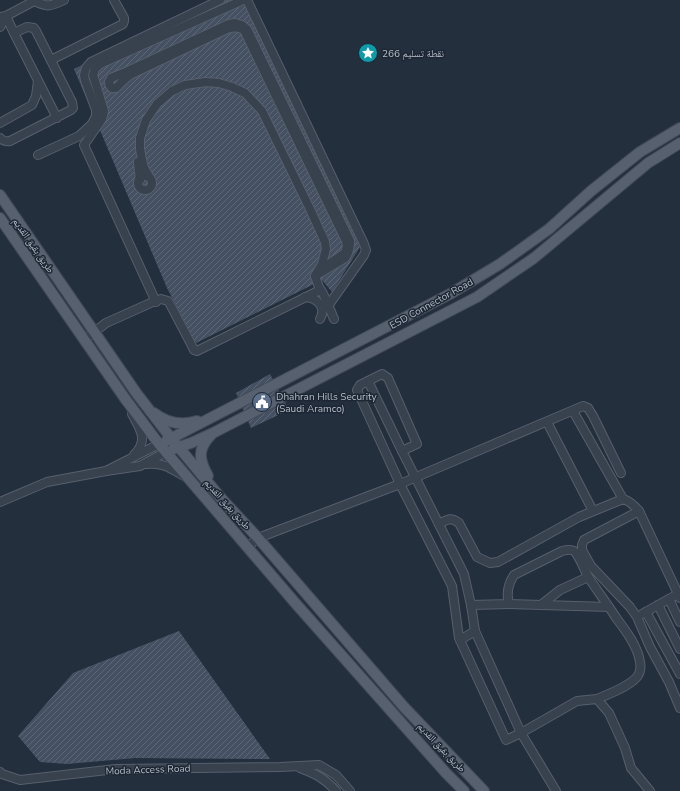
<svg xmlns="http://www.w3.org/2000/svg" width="680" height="791" font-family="'Nunito Sans','Noto Naskh Arabic',sans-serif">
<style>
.building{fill:url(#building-hatch)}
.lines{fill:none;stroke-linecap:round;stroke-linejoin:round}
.minor-casing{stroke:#565f6c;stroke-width:10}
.major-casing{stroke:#414a57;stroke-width:12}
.minor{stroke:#38414e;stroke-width:8}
.major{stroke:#56606e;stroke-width:10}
.labels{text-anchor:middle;stroke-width:3;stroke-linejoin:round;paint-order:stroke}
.poi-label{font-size:10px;fill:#b4bcc9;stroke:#1d2633;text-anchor:start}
.street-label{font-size:10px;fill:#b4bcc9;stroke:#1d2633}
</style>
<defs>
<pattern id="building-hatch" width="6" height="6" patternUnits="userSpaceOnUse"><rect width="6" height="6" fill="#455162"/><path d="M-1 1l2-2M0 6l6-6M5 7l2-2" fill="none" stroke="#5d6877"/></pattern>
</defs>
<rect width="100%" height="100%" fill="#242f3e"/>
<g class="building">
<path d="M215 0H245L360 247 332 292 322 280 196 343 167 288 74 69Z"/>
<path d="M270 374 289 410 251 428 236 393Z"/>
<path d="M179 631 270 759 135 758 67 764 40 762 18 736 73 673Z"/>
</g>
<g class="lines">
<defs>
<g id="minor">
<path d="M247 0 364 244 366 250 364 255 328 306"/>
<path d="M34 1C49 8 50 6 64 0"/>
<path d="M6 16 14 33"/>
<path d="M0 17 6 16 36 0"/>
<path d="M235 23 242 25 247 29 350 241C350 248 349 253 345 258L315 276 324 267 345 253 347 246 346 241 244 30C238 27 234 27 227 29L130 75 124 80 116 88H112L110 86 109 82 111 78 126 72 229 24Z"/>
<path d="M0 27 6 16"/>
<path d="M51 60 123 24 124 21V18L114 0"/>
<path d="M0 123 32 105 36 96 38 81"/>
<path d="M0 138C3 141 5 142 10 141L71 110 73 108 72 102 36 31 34 28 27 27 14 33 57 118"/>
<path d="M38 155 79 136 92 124 96 116V110L85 80 84 75 86 68 91 62 220 0"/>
<path d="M138 162 140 180"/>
<circle cx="145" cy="183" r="7"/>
<path d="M150 178 144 168 142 160 140 149V138L146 120 157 104 172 91 185 85 206 82 219 83 232 87 245 93 262 111 310 209 325 242 326 249 322 264 315 276 320 290"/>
<path d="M305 297C317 298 327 307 320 319"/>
<path d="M156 302 84 145 102 119 104 111 93 75 95 69 100 64 243 0"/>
<path d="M84 340 106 323 155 301 161 299 168 301 170 304 191 344 194 350 197 351 320 290H321C327 300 330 310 334 319"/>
<path d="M382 374 388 378 417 444 402 451 464 574 471 605 475 631 521 733 506 740 459 638 452 586 400 484 357 390 360 385Z"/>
<path d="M368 381 402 451"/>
<path d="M573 411 623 499"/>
<path d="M132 414C140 429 149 440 134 455"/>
<path d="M547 422 593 511"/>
<path d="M159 444 106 471 140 466 166 452"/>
<path d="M146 464C162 462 170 468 184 476"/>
<path d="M0 502 47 482 106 471"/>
<path d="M639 511 584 540 582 545V550L591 566 630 607 637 617 650 647 669 682 680 708"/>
<path d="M439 524C447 520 450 516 459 523L477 557 490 563 498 562 579 517 623 499C630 501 634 505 639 511L680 598"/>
<path d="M247 547 258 538 400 484 583 406 588 408 593 416 621 473"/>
<path d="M669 599 680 622"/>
<path d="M509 604 609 607"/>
<path d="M471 605 509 604C506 593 508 584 514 575L562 551C566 550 571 549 574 551 579 555 585 572 589 578 598 592 608 605 617 619 626 631 638 647 640 662 641 667 640 673 637 677 628 687 609 694 597 699"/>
<path d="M541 605 560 590 588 577"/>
<path d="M658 605 680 649"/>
<path d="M646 612 680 674"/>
<path d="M642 614 678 594"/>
<path d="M460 640 475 631"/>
<path d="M300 768C316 774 324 778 336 791"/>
<path d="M0 772 2 774 20 780 116 769 280 767 319 765 336 775 350 791"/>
<path d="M556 791 521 733 577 701 597 699 609 713 625 748 631 768 650 791"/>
</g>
<g id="major">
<path d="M0 195 137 394 171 438 221 498 258 538 404 707 484 791"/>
<path d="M0 218 126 400 159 444 297 605 446 773 464 791"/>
<path d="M154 413C167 423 181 426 197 421"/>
<path d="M166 441 450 294 500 264 549 229 591 191 640 152 680 128"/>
<path d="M173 449 191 443 213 433 477 297 534 258 648 163 680 143"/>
<path d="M208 476C199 460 197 449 211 435"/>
</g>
</defs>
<use href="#minor" class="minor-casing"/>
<use href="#major" class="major-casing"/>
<use href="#minor" class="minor"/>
<use href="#major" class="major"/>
</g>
<defs>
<symbol id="sight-disc" viewBox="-11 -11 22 22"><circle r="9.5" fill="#0f9aa8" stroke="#1d2633"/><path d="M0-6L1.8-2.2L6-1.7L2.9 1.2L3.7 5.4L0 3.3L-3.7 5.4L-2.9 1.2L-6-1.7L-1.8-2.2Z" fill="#fff"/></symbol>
<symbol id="civic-disc" viewBox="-11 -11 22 22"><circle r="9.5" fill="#5c6f8a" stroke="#1d2633"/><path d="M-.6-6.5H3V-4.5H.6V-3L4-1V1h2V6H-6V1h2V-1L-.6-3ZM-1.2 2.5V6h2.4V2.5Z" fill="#fff"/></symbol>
</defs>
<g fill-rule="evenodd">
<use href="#sight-disc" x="357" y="42" width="22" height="22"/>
<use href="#civic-disc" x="251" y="391" width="22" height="22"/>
</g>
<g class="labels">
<g class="poi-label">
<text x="382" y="57">نقطة تسليم 266</text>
<text x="276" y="400">Dhahran Hills Security<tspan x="276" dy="12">(Saudi Aramco)</tspan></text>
</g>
<g class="street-label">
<text transform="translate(34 245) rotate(55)" y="4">طريق بقيق القديم</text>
<text transform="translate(431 303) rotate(-29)" y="4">ESD Connector Road</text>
<text transform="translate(228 504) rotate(48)" y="4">طريق بقيق القديم</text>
<text transform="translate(442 747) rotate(46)" y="4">طريق بقيق القديم</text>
<text transform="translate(148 769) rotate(-2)" y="4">Moda Access Road</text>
</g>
</g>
</svg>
